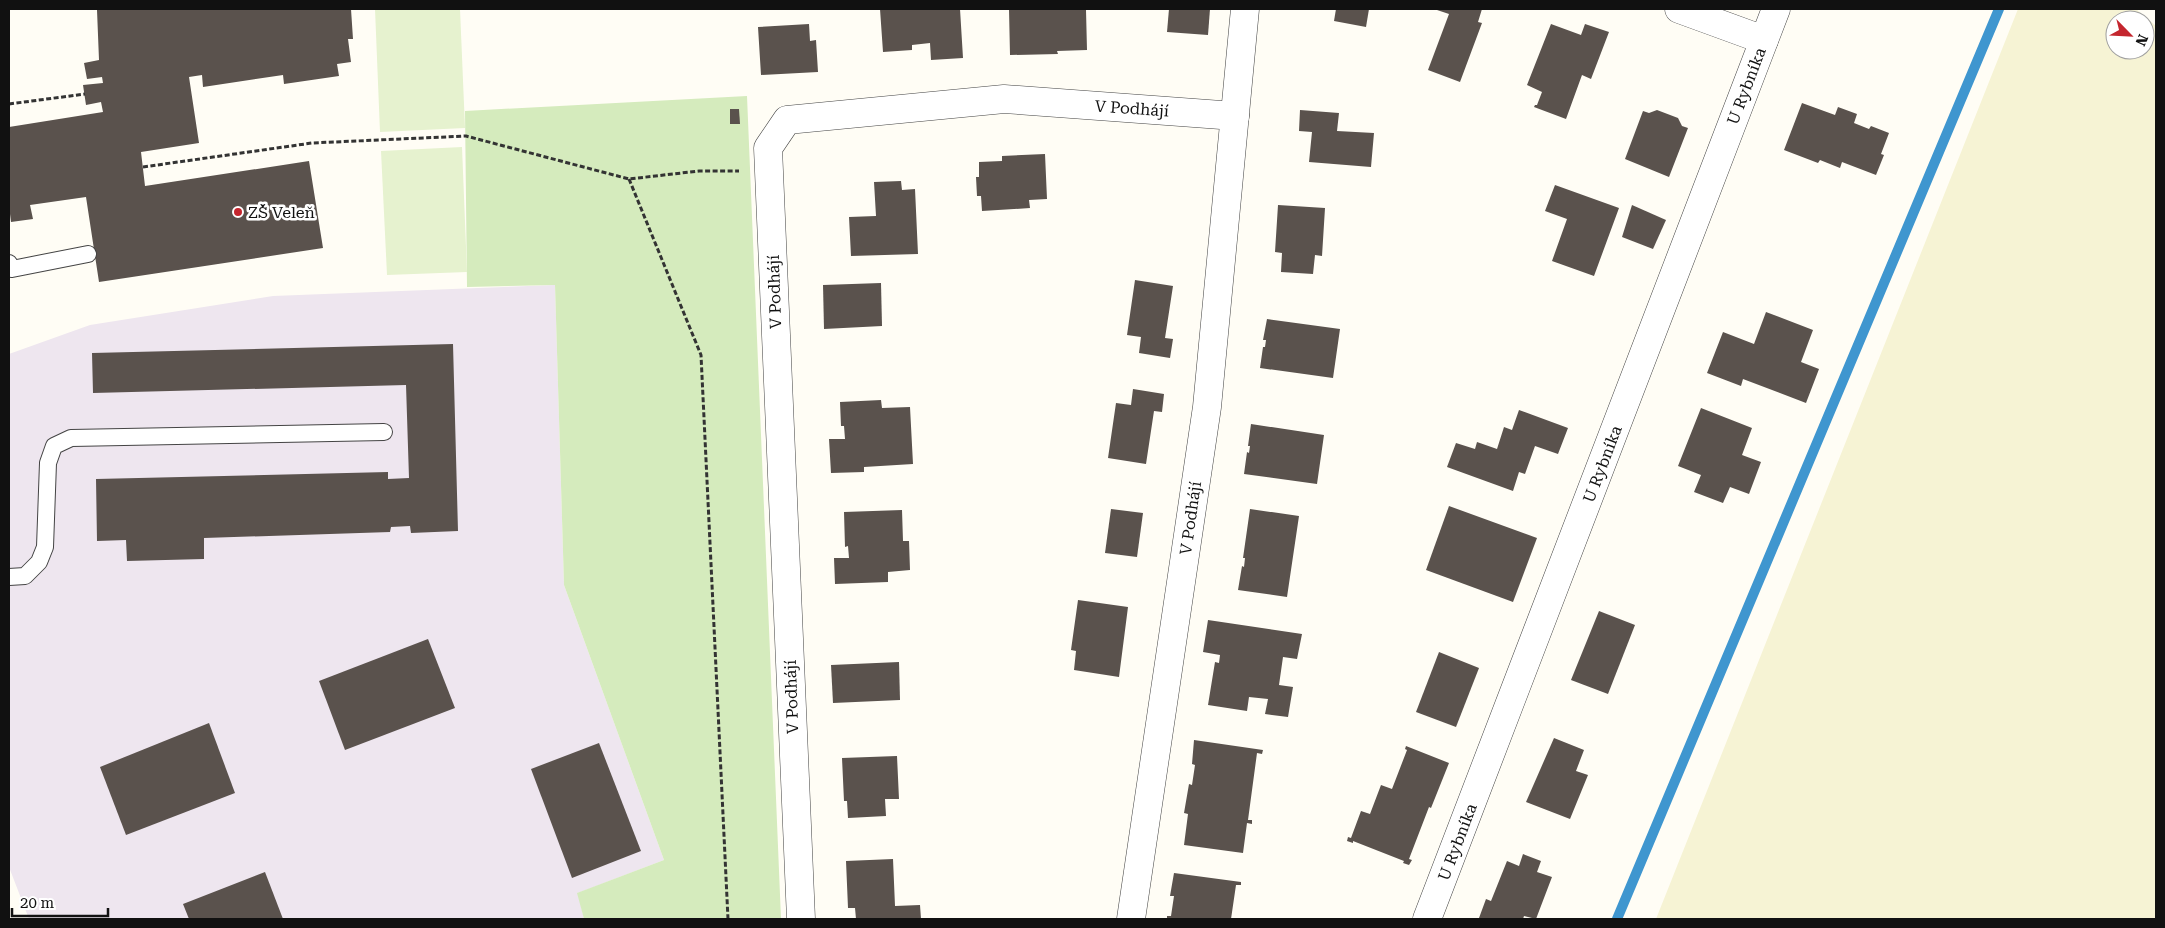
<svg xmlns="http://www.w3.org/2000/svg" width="2165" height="928" font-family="'Roboto Serif',serif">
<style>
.industrial{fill:#eee6ef}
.farmland{fill:#f6f3d4;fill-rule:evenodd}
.green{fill:#d5ebbd}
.pitch{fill:#e6f2cf}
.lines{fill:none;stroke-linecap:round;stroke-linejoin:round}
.stream{stroke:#3f96cf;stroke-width:10}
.building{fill:#5a524d}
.service-casing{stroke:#444;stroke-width:18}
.minor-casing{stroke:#444;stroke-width:29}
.path{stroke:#333;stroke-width:3;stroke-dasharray:5 2.5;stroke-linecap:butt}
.service{stroke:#fff;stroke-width:16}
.minor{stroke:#fff;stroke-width:28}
.poi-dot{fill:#c4262e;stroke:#fff;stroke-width:2}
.labels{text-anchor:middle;stroke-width:5;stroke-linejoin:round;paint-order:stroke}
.street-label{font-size:16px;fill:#111;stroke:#fff}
.poi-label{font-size:16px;fill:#111;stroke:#fff;text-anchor:start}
</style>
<rect width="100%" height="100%" fill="#fffdf5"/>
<path class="industrial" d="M555 285 564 585 664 860 578 893 584 919H29L9 867V354L90 325 273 296Z"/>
<path class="farmland" d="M2018 9H2136L2156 26V919H1656ZM2115 20H2145V50H2115Z"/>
<path class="green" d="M747 96 781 919H584L577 893 664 860 564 585 555 285 467 287 465 111Z"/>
<g class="pitch">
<path d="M375 9H460L465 128 380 132Z"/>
<path d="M462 147 467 272 387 275 381 151Z"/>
</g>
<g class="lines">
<path class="stream" d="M1617 919 1999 9"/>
</g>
<g class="building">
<path d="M121 9H351L353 39H348L351 62 337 64 339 76 284 84 283 75 203 87 202 75 189 77 199 143 141 152 145 186 309 161 323 248 99 282 86 197 30 205 33 219 11 222 9 206V127L103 112 101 102 86 105 83 85 103 83 102 77 87 79 84 63 99 60 97 10Z"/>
<path d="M880 9H960L963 58 931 60 930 43 912 45V50L883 52Z"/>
<path d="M1009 9 1086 10 1087 50 1057 51 1058 54 1010 55Z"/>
<path d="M1169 9H1210L1208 35 1167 32Z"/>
<path d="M1336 9H1369L1366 27 1334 21Z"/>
<path d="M1434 9H1482L1478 22 1482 23 1460 82 1428 70 1449 14Z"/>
<path d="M809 24 810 41 816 40 818 72 761 75 758 27Z"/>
<path d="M1551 24 1581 35 1585 24 1609 32 1591 79 1582 75 1566 119 1534 107 1535 105H1537L1542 92 1527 85Z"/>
<path d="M1802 103 1835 115 1838 107 1857 114 1854 123 1869 129 1871 126 1889 133 1881 154 1884 155 1876 175 1842 162 1840 168 1820 160 1818 163 1784 150Z"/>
<path d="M730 109H739L740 124H730Z"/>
<path d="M1300 110 1339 113 1337 131 1374 133 1371 167 1309 162 1312 132 1299 131Z"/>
<path d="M1657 110 1678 118 1682 126 1688 128 1669 177 1625 159 1643 111 1649 113Z"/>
<path d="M1045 154 1047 199 1029 200 1030 208 982 211 981 196H977L976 177H979V162L1002 161V156Z"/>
<path d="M901 181 902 190 915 189 918 254 851 256 849 217 876 216 874 182Z"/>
<path d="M1555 185 1619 208 1594 276 1552 261 1567 219 1545 211Z"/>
<path d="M1278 205 1325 208 1322 256 1315 255 1313 274 1281 272 1282 253 1275 252Z"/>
<path d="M1632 205 1666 220 1653 249 1622 237Z"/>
<path d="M1135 280 1173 286 1165 338 1173 339 1170 358 1139 353 1141 337 1127 335Z"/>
<path d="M881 283 882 326 824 329 823 285Z"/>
<path d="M1766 312 1813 330 1801 362 1819 369 1806 403 1743 379 1741 386 1707 373 1723 332 1754 344Z"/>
<path d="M1267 319 1340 329 1333 378 1260 368 1263 347H1265L1266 340H1263Z"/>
<path d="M453 344 458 531 411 533 410 526 391 527 390 532 204 538V559L127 561 126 540 97 541 96 479 388 472V479L409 478 406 385 93 393 92 353Z"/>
<path d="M1133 389 1164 394 1162 412 1154 411 1146 464 1108 458 1116 403 1131 405Z"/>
<path d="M881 400 882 408 910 407 913 464 864 467V472L831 473 829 439H845L844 426H841L840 402Z"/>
<path d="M1701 408 1752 428 1742 455 1761 462 1749 494 1730 487 1723 503 1694 492 1701 475 1678 466Z"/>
<path d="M1519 410 1568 428 1558 454 1535 446 1525 474 1519 472 1513 491 1447 467 1456 443 1475 449 1477 442 1497 449 1504 427 1512 430Z"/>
<path d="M1251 424 1324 435 1317 484 1244 474 1247 452 1249 453 1250 446H1248Z"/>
<path d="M1449 506 1537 538 1513 602 1426 570Z"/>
<path d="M1111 509 1143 513 1137 557 1105 553Z"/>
<path d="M1250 509 1299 516 1287 597 1238 590 1242 566 1244 567 1245 558H1243Z"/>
<path d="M902 510 903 541H909L910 570 888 572V582L835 584 834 558H849L848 546 845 547 844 512Z"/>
<path d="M1078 600 1128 607 1119 677 1074 670 1076 651 1071 650Z"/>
<path d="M1599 611 1635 625 1608 694 1571 680Z"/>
<path d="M1208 620 1302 634 1297 659 1283 657 1279 685 1293 687 1288 717 1265 714 1268 699 1249 697 1247 711 1208 705 1215 662 1219 663 1220 655 1203 652Z"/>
<path d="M428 639 455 708 345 750 319 681Z"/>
<path d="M1439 652 1479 668 1456 727 1416 712Z"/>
<path d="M899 662 900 700 833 703 831 665Z"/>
<path d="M209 723 235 793 126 835 100 767Z"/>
<path d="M1554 738 1584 750 1576 771 1588 775 1570 819 1526 802Z"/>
<path d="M1194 740 1263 750 1262 754 1257 753 1248 820H1252V824L1247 823 1243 853 1184 845 1188 814 1184 813 1189 784 1192 785 1195 765 1192 764Z"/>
<path d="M599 743 641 851 572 878 531 769Z"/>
<path d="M1406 746 1449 763 1431 808 1429 807 1409 859 1412 860 1409 865 1403 863 1404 861 1353 841V843L1347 841 1348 837 1351 838 1361 811 1370 814 1381 785 1392 789 1407 750 1405 749Z"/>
<path d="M897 756 899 799H885L886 816 848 818 847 801H844L842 758Z"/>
<path d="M1523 854 1541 861 1537 872 1552 877 1536 919 1524 916 1523 919H1483L1479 918 1486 899 1491 901 1507 861 1519 866Z"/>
<path d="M893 859 895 906 920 905 921 919H856L855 908H848L846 861Z"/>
<path d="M265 872 283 919H189L183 904Z"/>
<path d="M1174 873 1241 882V885H1236L1231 919H1167V916H1171L1174 896H1170Z"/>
</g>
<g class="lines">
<defs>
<g id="service">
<path d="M9 263 12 269 88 254"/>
<path d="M9 577 25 576 39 562 45 547 48 463 54 446 71 438 384 432"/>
</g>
<g id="minor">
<path d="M1679 9 1764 40"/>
<path d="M801 919 768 148 787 120 1004 99 1235 116"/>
<path d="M1131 919 1207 407 1245 9"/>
<path d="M1427 919 1776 9"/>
</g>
</defs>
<use href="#service" class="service-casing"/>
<use href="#minor" class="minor-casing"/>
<g class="path">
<path d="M9 104 85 94"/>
<path d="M143 167 312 143 466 136 629 179 699 171H739"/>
<path d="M629 179 701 355 728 919"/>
</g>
<use href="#service" class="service"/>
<use href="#minor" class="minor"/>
</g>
<circle class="poi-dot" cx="238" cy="212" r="5"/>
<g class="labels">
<g class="street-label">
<text transform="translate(1746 86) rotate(-69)" y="6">U Rybníka</text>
<text transform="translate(1132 108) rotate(4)" y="6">V Podhájí</text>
<text transform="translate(774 292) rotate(-92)" y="6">V Podhájí</text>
<text transform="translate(1602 464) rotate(-69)" y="6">U Rybníka</text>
<text transform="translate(1190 518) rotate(-82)" y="6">V Podhájí</text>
<text transform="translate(791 697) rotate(-92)" y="6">V Podhájí</text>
<text transform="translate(1457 842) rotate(-69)" y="6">U Rybníka</text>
</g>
<g class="poi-label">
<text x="248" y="218">ZŠ Veleň</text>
</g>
</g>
<rect width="2165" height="928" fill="none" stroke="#111111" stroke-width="20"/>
<g transform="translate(2130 35) rotate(114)"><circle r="24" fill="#ffffff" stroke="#a0a0a0"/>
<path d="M0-4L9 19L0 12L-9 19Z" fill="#c4262e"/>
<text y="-8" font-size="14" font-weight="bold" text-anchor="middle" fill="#111111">N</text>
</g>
<path d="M12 908v8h96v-8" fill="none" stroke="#111111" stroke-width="2.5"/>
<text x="20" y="908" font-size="15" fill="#111111" stroke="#ffffff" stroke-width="4" paint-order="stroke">20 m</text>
</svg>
